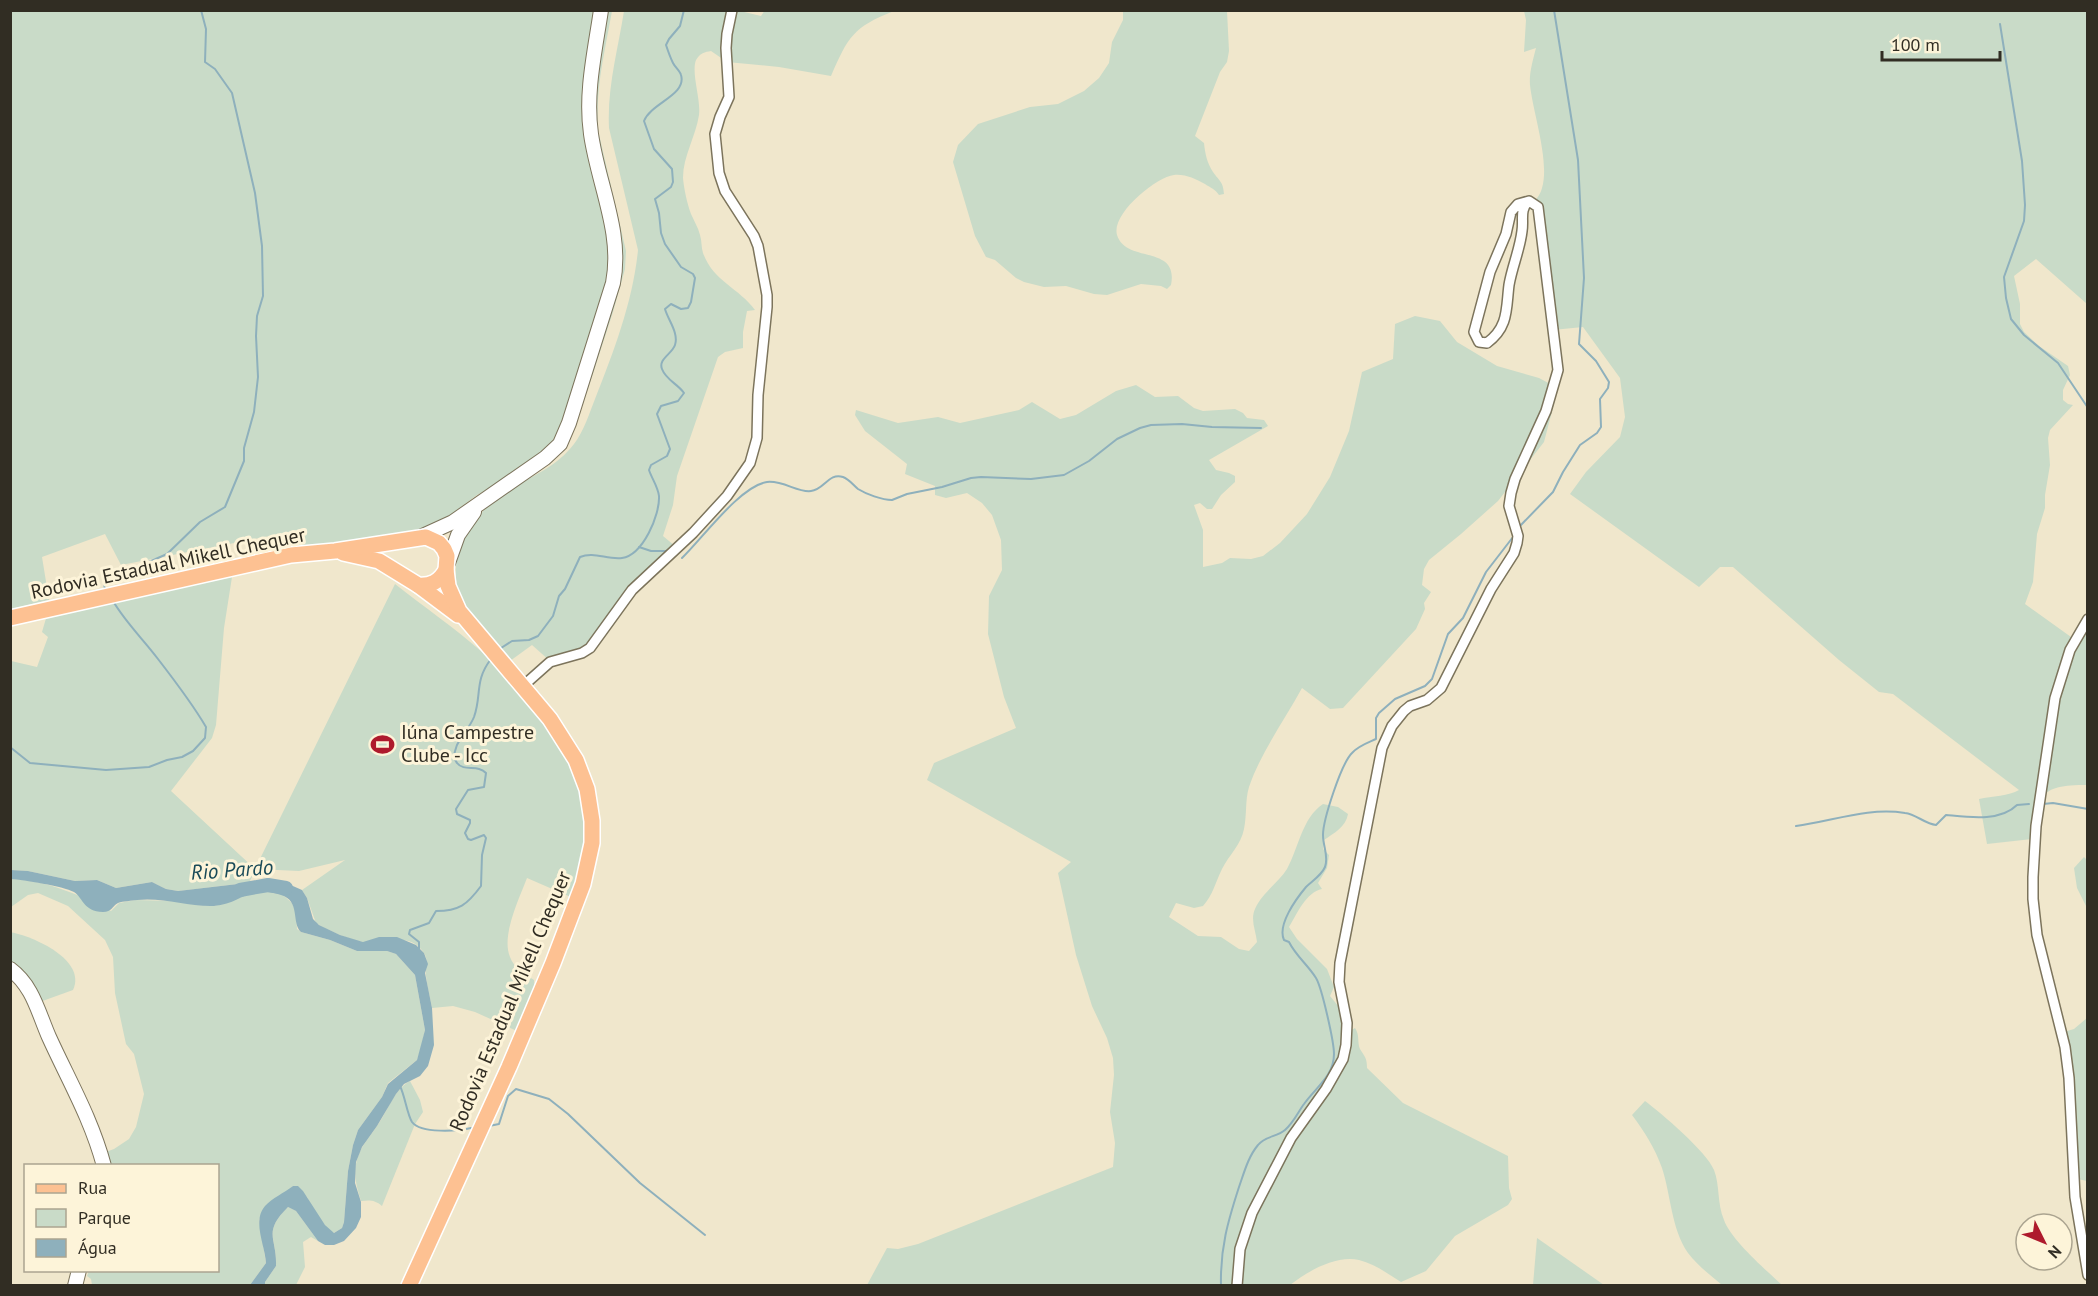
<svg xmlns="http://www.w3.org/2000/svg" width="2098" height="1296" font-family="'PT Sans',sans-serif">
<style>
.green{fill:#c9dbc8}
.water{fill:#8eb0bc}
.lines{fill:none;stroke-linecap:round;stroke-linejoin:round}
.stream{stroke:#8eb0bc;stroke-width:2}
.river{stroke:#8eb0bc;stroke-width:14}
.street-casing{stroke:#7c745c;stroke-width:12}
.secondary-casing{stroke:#7c745c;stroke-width:16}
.primary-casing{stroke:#fff;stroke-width:18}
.street{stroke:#fff;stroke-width:9}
.secondary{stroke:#fff;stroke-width:14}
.primary{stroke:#fdc192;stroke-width:15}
.labels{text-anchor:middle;stroke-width:6;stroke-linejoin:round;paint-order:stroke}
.street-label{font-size:20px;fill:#312d23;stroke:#fdf4d9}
.poi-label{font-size:20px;fill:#312d23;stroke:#fdf4d9;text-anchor:start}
.water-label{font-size:21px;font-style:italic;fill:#194a58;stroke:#fdf4d9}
</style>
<rect width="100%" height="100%" fill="#f0e7cc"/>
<g class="green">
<path d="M736 10 761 16 765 10 894 11C853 27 848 37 831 76L779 67 727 62 711 51C705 52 700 53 696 60 691 73 701 99 699 115 696 136 683 156 683 178 684 189 687 203 691 214 694 221 698 227 700 235 702 241 701 247 703 253 713 281 739 288 755 310L747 311 743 332V348L725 352 718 357 677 476 673 505 663 536 681 551 657 571 629 601 596 645 550 661 532 645 510 661C493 641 470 620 460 596 445 557 472 515 503 494 527 478 556 468 574 444 584 431 589 414 595 399 614 351 633 301 638 250L609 128C607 87 618 50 624 11Z"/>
<path d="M10 11H612C605 51 595 89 598 130L626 251 625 269 613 312 583 404 570 433 506 479 477 495 442 521 424 530 374 539 296 547 290 532 121 565 105 534 42 557 49 600 11 609Z"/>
<path d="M1123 11H1227L1229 51 1227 62 1220 72 1195 136 1204 143C1205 153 1207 163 1213 172 1220 182 1223 181 1224 194L1219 195C1215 189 1211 188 1205 184 1195 179 1186 174 1174 175 1156 177 1111 214 1117 235 1126 264 1179 244 1171 285L1167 289 1161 286 1141 284 1107 295 1094 294 1066 286 1044 287 1024 282 1016 278 995 260 986 257 975 236 953 162 958 145 978 124 1030 107 1058 104 1084 91 1099 78 1109 63 1112 42 1123 20Z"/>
<path d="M1524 11H2087V304L2036 259 2014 276 2020 304V324L2024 332 2039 346 2068 366 2070 375 2063 390V400L2068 404 2073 405 2050 430 2048 438 2050 465 2045 495V508L2037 534 2033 582 2025 604 2078 642 2088 624 2087 785C2037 785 2041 795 2032 839L1987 844 1979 799C1992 796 2009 796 2019 790L1893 694 1879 692 1839 660 1733 567H1720L1699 587 1570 494 1586 472 1620 437 1625 417 1620 378 1583 327 1553 330 1536 213 1529 208C1534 202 1540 196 1542 188 1550 161 1533 113 1530 85 1529 73 1533 60 1536 48L1524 52 1526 20Z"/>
<path d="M1415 316 1440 321 1457 342 1497 366 1539 378 1554 386 1555 400 1544 442 1498 501 1461 534 1429 560 1424 569 1422 585 1431 592 1424 603 1425 609 1416 629 1343 708 1330 709 1302 688C1284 721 1261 752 1249 787 1245 800 1247 815 1244 829 1241 845 1229 855 1222 869 1215 883 1213 895 1203 906L1194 908 1176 903 1169 917 1198 936 1221 937 1239 949 1249 951 1257 942C1256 931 1250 920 1255 909 1262 893 1278 883 1287 869 1299 847 1302 818 1323 804L1338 807 1348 814C1346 827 1334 833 1324 840L1323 849 1329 855 1327 868 1318 883 1322 889C1306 892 1297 914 1289 927L1297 939 1327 969 1334 987 1330 996 1339 1007 1350 1031 1355 1028C1360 1035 1357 1042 1360 1049 1365 1057 1367 1058 1367 1068L1403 1103 1508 1156 1509 1188 1512 1199 1508 1205 1455 1236 1426 1271 1401 1282C1388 1274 1375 1264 1359 1260 1336 1255 1308 1271 1290 1285H867L887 1248 898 1249 918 1244 1113 1167 1115 1143 1110 1112 1114 1075 1113 1058 1107 1038 1092 1006 1076 955 1058 873 1071 862 927 780 934 763 1016 728 1004 697 988 634 989 596 1002 570 1001 540 992 515 982 503 967 493 946 498 935 495V486L905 474 907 464 865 431 855 415 856 410 898 423 938 417 960 423 1019 410 1032 402 1060 419 1076 415 1116 391 1136 385 1155 397 1178 396 1194 408 1203 411 1235 409 1243 413 1247 418 1264 420 1268 426 1209 460 1216 470 1229 473 1235 476V482L1221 495 1212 509H1207L1200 503 1194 505 1203 530V567L1222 563 1230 558 1251 559 1263 556 1280 543 1307 514 1330 477 1349 431 1362 372 1393 359 1395 324Z"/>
<path d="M232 577 224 628 216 725 212 738 171 791 255 869 395 584C424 607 455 628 482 652 497 665 510 681 523 696 556 736 584 776 585 830 586 853 578 876 573 898L527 878C519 899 501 936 510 957 514 968 525 974 534 980 536 999 524 1015 517 1031L475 1012 453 1006 432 1008C430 997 427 986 426 976 425 968 429 961 424 953 409 930 385 945 363 942 350 940 327 930 316 923L307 898 302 890 345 860 299 871 256 869 248 885 238 884 178 891 166 889 152 882 116 888 97 880 75 881 28 871 11 870V661L37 667 48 637 42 632 47 615Z"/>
<path d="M2084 857 2087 860V908L2077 888 2074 868Z"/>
<path d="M11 879C46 880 80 895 111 911L119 903 136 900 174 901 198 905 214 906 223 904 259 890 268 892 283 895 292 903 296 911 297 929 301 932 330 940 357 951H387L396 954 415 975 425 1030 421 1048 417 1060 388 1083 382 1097 358 1130 353 1145 348 1171 344 1222 342 1228 334 1233 328 1229 314 1211 307 1197 293 1186 259 1219 266 1263 250 1285H92L91 1279 87 1276 89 1271 218 1270V1166L104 1165 100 1154 114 1149 129 1139 136 1127 144 1094 134 1054 126 1044 115 993 113 957 105 940 68 906 38 893 28 895 11 907Z"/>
<path d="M10 932C33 936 87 960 73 990L37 1003 11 974Z"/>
<path d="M2087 1018V1181L2073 1178 2066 1065 2060 1033 2074 1029Z"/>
<path d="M410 1081 420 1100 423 1112 415 1124 382 1206C375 1200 370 1200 361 1201 357 1188 354 1178 356 1164 358 1148 371 1136 379 1123 389 1108 394 1090 410 1081Z"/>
<path d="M1645 1101C1661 1113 1707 1152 1714 1170 1720 1185 1717 1204 1724 1220 1731 1240 1766 1270 1782 1285H1722C1710 1275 1697 1265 1688 1253 1671 1228 1671 1195 1662 1168 1655 1148 1644 1131 1632 1115Z"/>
<path d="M288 1207 296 1211 318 1241 311 1237 303 1242 305 1267 296 1285 265 1286V1282L276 1266C277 1236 262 1233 288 1207Z"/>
<path d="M1537 1238 1604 1285H1533Z"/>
</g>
<path class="water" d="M11 870 28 871 75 881 97 880 116 888 152 882 166 889 178 891 238 884 260 886 286 883 302 890 307 898 313 919 319 925 340 935 363 942 379 937H397L416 945 424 953 428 964 425 973 432 1008 434 1045 428 1066 420 1076 404 1084 396 1094 377 1126 362 1147 356 1162 355 1183 361 1202V1217L356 1228 344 1241 334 1245H325L318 1241 296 1211 288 1207C262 1233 277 1237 276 1266L265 1282V1285H250L266 1263C265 1245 252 1221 265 1206 272 1198 284 1193 293 1186H298L303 1191 325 1225 334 1233 342 1228 344 1222 348 1171 353 1145 358 1130 382 1097 388 1084 417 1060 425 1030 415 975 396 954 387 951H357L330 940 301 932C291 923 301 901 281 895 248 884 242 904 214 906 189 907 163 897 137 900 132 901 123 901 118 903 112 906 112 912 103 912 83 911 84 899 74 892 63 886 23 880 11 879Z"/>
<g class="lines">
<g class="stream">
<path d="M2000 24 2022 161 2025 205 2024 221 2004 277 2006 298 2011 319 2024 335 2058 363 2088 408"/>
<path d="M1519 527 1553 492 1563 472 1580 445 1597 433 1601 427 1600 399 1608 388 1609 382 1596 361 1579 344 1584 278 1578 160 1554 10"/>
<path d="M639 547 651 551H668"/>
<path d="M682 558C702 539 740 486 767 482 783 480 798 493 811 491 824 490 829 472 843 477 849 479 853 485 858 489 866 494 882 500 892 500L907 494 942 487 971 478 981 477 1031 479 1064 475 1089 461 1117 439 1140 428 1151 425 1182 424 1212 427 1261 428"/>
<path d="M105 589 104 584 108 580 167 554 200 522 225 507 244 461V448L254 412 258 377 256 336 257 316 263 296 262 246 255 193 232 93 215 69 205 62 206 29 201 10"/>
<path d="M498 650 512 641 529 640 538 636 553 616 559 596 565 589 580 557C594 551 607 560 622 558 643 555 660 515 659 496 658 487 652 479 649 470L651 465 667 456 670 449 657 414 661 406 678 401 684 393C678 384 666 380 662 369 658 359 672 354 675 345 679 333 668 320 665 309L671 304 681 309 688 308 691 302 695 278 693 274 681 267 665 244 661 233 659 213 655 199 671 187 673 182 672 169 654 149 644 121C651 103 687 95 681 75 680 71 675 67 673 63 670 57 668 51 666 45L669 39 680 26 684 10"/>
<path d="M10 747 30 763 106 770 149 767 167 760 182 757 193 751 205 738 206 727C192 703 175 681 158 659 143 639 126 623 113 601"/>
<path d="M2043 804 2053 803 2088 809"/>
<path d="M1796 826C1833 821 1868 807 1905 813 1916 814 1925 824 1936 825L1946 815C1968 817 2000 822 2017 805L2029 804"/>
<path d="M419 950V942L409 934 410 930 429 923 436 911C459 911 467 905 481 886L482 855 486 838 484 835 471 840 468 839 465 833 470 823V820L457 814 456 809 468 790 484 787 486 773C478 764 464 772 457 763 452 757 455 751 457 745 462 735 470 727 474 717 482 695 474 681 491 659"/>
<path d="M400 1086C405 1096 407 1114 412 1122 421 1134 458 1131 471 1128"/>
<path d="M489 1126 499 1124 508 1096 516 1089 549 1099 568 1114 640 1183 705 1235"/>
<path d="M1221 1286C1220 1248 1228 1221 1239 1187 1244 1173 1248 1157 1258 1145 1265 1136 1277 1137 1285 1130 1294 1122 1298 1112 1304 1104 1316 1087 1334 1076 1334 1054 1334 1042 1322 988 1316 978 1308 965 1296 956 1289 942L1284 940C1277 925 1296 899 1306 887 1312 881 1321 876 1325 867 1329 856 1323 847 1323 835 1323 820 1341 764 1352 753 1358 746 1367 743 1376 739V718L1379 713 1395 699 1425 686 1432 679 1448 634 1463 618 1486 572 1513 537"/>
</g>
<path class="river" d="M240 890 268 885 286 888"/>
<defs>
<g id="street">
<path d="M2088 619 2070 650 2055 698 2036 826 2033 877V899L2037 935 2065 1047 2069 1078 2075 1197 2088 1275"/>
<path d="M523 686 550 662 582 653 590 648 632 590 693 533 727 496 750 463 757 438 758 395 767 307V295L758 246 754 236 725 191 719 173 715 134 720 117 729 97 726 48 727 34 732 10"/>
<path d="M1237 1286 1240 1249 1252 1213 1291 1138 1326 1089 1343 1059 1346 1045 1347 1023 1339 982 1340 963 1382 748 1392 726 1404 711 1410 706 1427 700 1441 688 1491 589 1514 553 1517 543 1518 536 1509 506 1511 493 1515 479 1546 411 1558 370 1538 207 1529 201 1518 204 1511 212 1506 234 1490 272 1474 332 1479 342 1487 343C1509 327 1506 308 1509 285 1512 267 1520 249 1522 231 1524 219 1519 210 1529 201"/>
</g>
<g id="secondary">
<path d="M418 538 453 522 545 458 560 444 569 423 613 283C623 233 598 184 591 134 585 93 595 51 601 10"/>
<path d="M448 563 458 535 474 512"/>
<path d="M10 969C33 986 38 1012 49 1037 69 1081 91 1118 104 1166"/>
<path d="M75 1286 79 1270"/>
</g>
<g id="primary">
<path d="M343 553 379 561 418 585C431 586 439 582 446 570"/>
<path d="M418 585 458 615"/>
<path d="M10 618 291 555 335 551 426 537 439 543 444 549 447 556 446 570 448 586 459 611 550 719 576 760 587 789 592 821V843L583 884 553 963 509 1067 409 1286"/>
</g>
</defs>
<use href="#street" class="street-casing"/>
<use href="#secondary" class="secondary-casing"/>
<use href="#primary" class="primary-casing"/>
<use href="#street" class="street"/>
<use href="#secondary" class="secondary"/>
<use href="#primary" class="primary"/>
</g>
<defs>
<symbol id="stadium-bare" viewBox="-9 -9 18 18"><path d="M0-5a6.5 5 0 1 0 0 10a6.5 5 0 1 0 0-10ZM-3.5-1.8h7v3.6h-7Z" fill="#ae1a2d" stroke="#fdf4d9" stroke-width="2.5" paint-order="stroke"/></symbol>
</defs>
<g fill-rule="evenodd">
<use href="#stadium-bare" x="366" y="728" width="33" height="33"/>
</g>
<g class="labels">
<g class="street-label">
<text transform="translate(168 563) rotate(-12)" y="7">Rodovia Estadual Mikell Chequer</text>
<text transform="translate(510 1001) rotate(-67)" y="7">Rodovia Estadual Mikell Chequer</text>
</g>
<g class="poi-label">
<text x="401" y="739">Iúna Campestre<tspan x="401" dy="23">Clube - Icc</tspan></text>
</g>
<g class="water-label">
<text transform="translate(232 870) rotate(-4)" y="7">Rio Pardo</text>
</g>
</g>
<rect width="2098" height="1296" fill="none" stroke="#312d23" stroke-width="24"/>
<rect x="24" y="1164" width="195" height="108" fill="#fdf4d9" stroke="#aba490" stroke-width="1.5"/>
<rect x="36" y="1184" width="30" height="9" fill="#fdc192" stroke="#aba490" stroke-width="1.5"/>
<text x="78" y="1194" font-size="18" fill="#312d23">Rua</text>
<rect x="36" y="1209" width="30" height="18" fill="#c9dbc8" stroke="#aba490" stroke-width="1.5"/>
<text x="78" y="1224" font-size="18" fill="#312d23">Parque</text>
<rect x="36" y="1239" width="30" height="18" fill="#8eb0bc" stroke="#aba490" stroke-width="1.5"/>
<text x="78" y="1254" font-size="18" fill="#312d23">Água</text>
<g transform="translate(2044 1242) rotate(133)"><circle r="28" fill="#fdf4d9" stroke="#aba490" stroke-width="1.5"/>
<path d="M0-4.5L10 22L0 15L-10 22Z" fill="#ae1a2d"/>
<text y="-9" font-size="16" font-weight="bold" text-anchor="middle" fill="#312d23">N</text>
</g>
<path d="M1882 51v9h118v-9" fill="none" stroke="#312d23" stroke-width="3"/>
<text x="1891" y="51" font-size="18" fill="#312d23" stroke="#fdf4d9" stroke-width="4.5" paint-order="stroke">100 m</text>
</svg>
